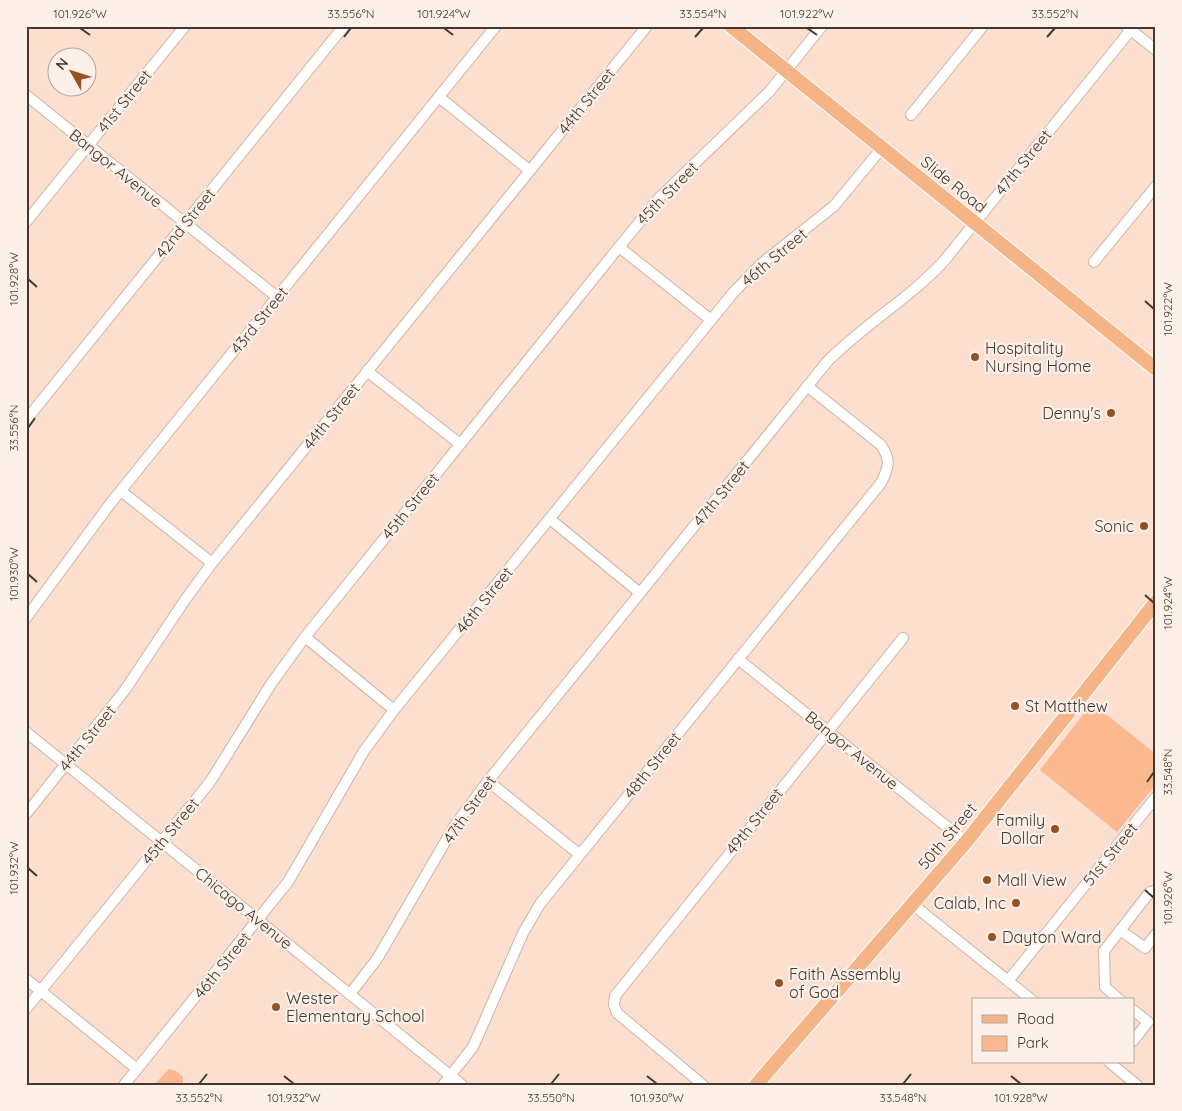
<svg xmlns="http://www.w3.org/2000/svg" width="1182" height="1111" font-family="Quicksand,sans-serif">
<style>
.green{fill:#fcb88e}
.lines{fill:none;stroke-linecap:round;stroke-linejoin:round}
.minor-casing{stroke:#cfb3a3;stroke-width:12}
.major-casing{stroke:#fff;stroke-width:16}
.minor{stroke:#fff;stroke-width:10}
.major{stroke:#f4b485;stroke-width:14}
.ticks{fill:none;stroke:#443932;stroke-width:2}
.poi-dot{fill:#955222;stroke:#fcf0e9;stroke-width:2}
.labels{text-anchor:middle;stroke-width:4.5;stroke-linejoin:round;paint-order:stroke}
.street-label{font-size:16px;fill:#443932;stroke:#fcf0e9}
.poi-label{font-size:16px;fill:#443932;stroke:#fcf0e9;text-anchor:start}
.neatline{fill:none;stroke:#443932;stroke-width:2}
.ticks-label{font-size:12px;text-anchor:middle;fill:#443932}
</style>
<rect width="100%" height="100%" fill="#fcdfce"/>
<g class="green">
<path d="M1092 703 1156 754V784L1117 832 1040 770Z"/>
<path d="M169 1069 176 1071 183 1077V1085H154Z"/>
</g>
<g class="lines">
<defs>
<g id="minor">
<path d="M1127 27 1156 50"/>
<path d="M26 95 277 297"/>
<path d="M439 97 529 170"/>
<path d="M911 115 983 26"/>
<path d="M26 222 185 26"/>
<path d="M619 247 711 320"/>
<path d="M1094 262 1156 186"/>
<path d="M367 371 460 444"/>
<path d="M26 420 344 26"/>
<path d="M121 491 212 563"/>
<path d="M550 519 640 593"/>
<path d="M26 618 110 504 496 26"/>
<path d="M305 637 394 710"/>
<path d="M738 659 966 842"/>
<path d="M26 732 462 1085"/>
<path d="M488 781 579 854"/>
<path d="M26 814 125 690 185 600 212 563 647 26"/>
<path d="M912 904 1032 1000"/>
<path d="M1120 930 1145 948 1156 934"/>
<path d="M26 979 137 1069"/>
<path d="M1008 981 1156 797"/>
<path d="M350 994 377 959 455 825 488 781 827 362C863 325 909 299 944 261L1134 26"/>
<path d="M1120 1000 1105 987 1104 951 1150 892 1156 891"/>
<path d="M26 1009 210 782 271 684 305 637 619 247 661 196 769 92 822 26"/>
<path d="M1133 1010 1148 1022 1133 1041"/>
<path d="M1109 1062 1137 1085"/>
<path d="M124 1085 288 882 364 751 394 710 733 293 761 264 834 206 882 148"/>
<path d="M443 1085 473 1047 523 933 540 904 881 483C889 467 891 460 881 445L807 386"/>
<path d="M703 1085 617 1013 614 1005 615 996 903 638"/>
</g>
<g id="major">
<path d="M731 26 1156 369"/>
<path d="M756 1085 966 842 1156 602"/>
</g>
</defs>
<use href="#minor" class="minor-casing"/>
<use href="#major" class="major-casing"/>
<use href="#minor" class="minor"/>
<use href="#major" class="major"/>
</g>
<path class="ticks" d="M80 28 90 35M444 28 453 35M807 28 817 35M344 37 351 28M695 37 703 28M1047 37 1055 28M28 279 37 287M1145 301 1154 309M28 428 35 418M28 574 37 582M1145 595 1154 603M1147 782 1154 772M28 868 37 876M1145 890 1154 898M284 1076 294 1084M647 1076 657 1084M1011 1076 1021 1084M199 1084 207 1074M551 1084 559 1074M903 1084 911 1074"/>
<g class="poi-dot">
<circle cx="975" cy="357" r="5"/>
<circle cx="1111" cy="413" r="5"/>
<circle cx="1144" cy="526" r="5"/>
<circle cx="1015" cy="706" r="5"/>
<circle cx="1055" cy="829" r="5"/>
<circle cx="987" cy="880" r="5"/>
<circle cx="1016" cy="903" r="5"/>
<circle cx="992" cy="937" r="5"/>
<circle cx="779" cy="983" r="5"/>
<circle cx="276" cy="1007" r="5"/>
</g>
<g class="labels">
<g class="street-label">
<text transform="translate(124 101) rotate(-51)" y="6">41st Street</text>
<text transform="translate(586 101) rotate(-51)" y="6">44th Street</text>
<text transform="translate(1023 162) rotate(-51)" y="6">47th Street</text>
<text transform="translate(116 168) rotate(39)" y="6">Bangor Avenue</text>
<text transform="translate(954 184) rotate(39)" y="6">Slide Road</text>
<text transform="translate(667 193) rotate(-46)" y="6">45th Street</text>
<text transform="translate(185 223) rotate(-51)" y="6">42nd Street</text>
<text transform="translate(774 257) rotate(-40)" y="6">46th Street</text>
<text transform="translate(259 320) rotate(-51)" y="6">43rd Street</text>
<text transform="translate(331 416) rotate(-51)" y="6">44th Street</text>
<text transform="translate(721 493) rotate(-51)" y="6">47th Street</text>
<text transform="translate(410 506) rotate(-51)" y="6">45th Street</text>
<text transform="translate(484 600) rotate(-51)" y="6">46th Street</text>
<text transform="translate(87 738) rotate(-51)" y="6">44th Street</text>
<text transform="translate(852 750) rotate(39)" y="6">Bangor Avenue</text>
<text transform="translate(652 765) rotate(-51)" y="6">48th Street</text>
<text transform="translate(469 809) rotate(-55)" y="6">47th Street</text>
<text transform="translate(754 821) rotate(-51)" y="6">49th Street</text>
<text transform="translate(170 831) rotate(-51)" y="6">45th Street</text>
<text transform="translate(947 836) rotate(-50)" y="6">50th Street</text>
<text transform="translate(1110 854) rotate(-51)" y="6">51st Street</text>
<text transform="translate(244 908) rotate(39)" y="6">Chicago Avenue</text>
<text transform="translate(222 965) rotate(-51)" y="6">46th Street</text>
</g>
<g class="poi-label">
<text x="985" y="354">Hospitality<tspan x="985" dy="18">Nursing Home</tspan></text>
<text x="1101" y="419" text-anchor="end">Denny's</text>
<text x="1134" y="532" text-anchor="end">Sonic</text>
<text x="1025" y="712">St Matthew</text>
<text x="1045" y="826" text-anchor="end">Family<tspan x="1045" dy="18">Dollar</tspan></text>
<text x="997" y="886">Mall View</text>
<text x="1006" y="909" text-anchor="end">Calab, Inc</text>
<text x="1002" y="943">Dayton Ward</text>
<text x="789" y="980">Faith Assembly<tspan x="789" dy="18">of God</tspan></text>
<text x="286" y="1004">Wester<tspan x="286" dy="18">Elementary School</tspan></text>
</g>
</g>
<rect width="1182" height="1111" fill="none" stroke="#fcf0e9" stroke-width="55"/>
<rect x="972" y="998" width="162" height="65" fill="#fcf0e9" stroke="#b2a7a0"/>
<rect x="982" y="1015" width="25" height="8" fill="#f4b485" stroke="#b2a7a0"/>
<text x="1017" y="1024" font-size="15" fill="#443932">Road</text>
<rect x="982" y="1036" width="25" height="15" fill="#fcb88e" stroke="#b2a7a0"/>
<text x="1017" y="1048" font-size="15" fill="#443932">Park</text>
<g transform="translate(72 72) rotate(309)"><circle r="24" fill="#fcf0e9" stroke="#b2a7a0"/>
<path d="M0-4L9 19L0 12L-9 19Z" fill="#955222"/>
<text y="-8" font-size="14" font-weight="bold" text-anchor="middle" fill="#443932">N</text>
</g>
<rect x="28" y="28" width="1126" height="1056" class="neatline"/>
<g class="ticks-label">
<text x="80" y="18">101.926°W</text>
<text x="351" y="18">33.556°N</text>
<text x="444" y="18">101.924°W</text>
<text x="703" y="18">33.554°N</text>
<text x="807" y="18">101.922°W</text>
<text x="1055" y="18">33.552°N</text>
<text transform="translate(14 279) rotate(-90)" y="4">101.928°W</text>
<text transform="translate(1168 309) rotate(-90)" y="4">101.922°W</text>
<text transform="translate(14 428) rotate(-90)" y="4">33.556°N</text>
<text transform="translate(14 574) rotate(-90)" y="4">101.930°W</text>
<text transform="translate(1168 603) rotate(-90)" y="4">101.924°W</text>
<text transform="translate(1168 772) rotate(-90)" y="4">33.548°N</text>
<text transform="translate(14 868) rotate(-90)" y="4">101.932°W</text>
<text transform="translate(1168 898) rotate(-90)" y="4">101.926°W</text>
<text x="199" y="1102">33.552°N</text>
<text x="294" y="1102">101.932°W</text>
<text x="551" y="1102">33.550°N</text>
<text x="657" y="1102">101.930°W</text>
<text x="903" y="1102">33.548°N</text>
<text x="1021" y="1102">101.928°W</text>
</g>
</svg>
